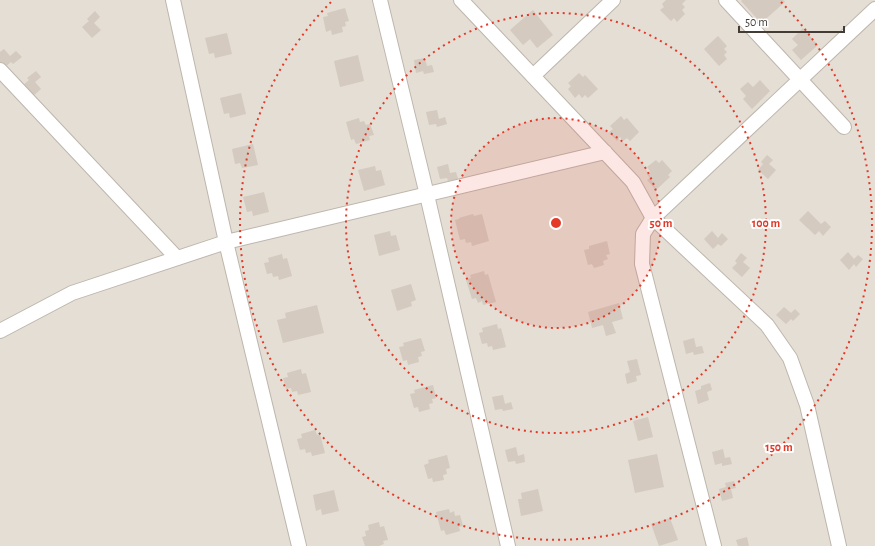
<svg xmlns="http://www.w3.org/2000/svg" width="875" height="546" font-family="'Alegreya Sans',sans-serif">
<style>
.residential{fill:#e4ded4}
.building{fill:#d4cabf}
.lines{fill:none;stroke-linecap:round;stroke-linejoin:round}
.street-casing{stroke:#beb6ac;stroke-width:16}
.street{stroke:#fff;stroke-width:14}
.ring{fill:none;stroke:#e43928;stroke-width:2;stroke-dasharray:2 4}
.centre{fill:#e43928;stroke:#fff;stroke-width:2}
.ring-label{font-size:12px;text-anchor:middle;font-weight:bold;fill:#e43928;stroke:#fff;stroke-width:4;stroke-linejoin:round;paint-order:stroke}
</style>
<rect width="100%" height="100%" fill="#f1ece5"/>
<rect class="residential" x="0" y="0" width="875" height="546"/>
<g class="building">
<path d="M666 0H686L682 4 685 7 682 10 685 14 677 22 674 18 671 21 660 10 664 7 662 4Z"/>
<path d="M742 0H783L785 2 761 23 741 1Z"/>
<path d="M345 8 349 21 345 22 346 26 342 27 343 32 332 35 331 30 326 32 323 17 328 16 327 13Z"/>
<path d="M533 10 553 35 537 48 530 39 523 45 510 30Z"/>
<path d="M95 11 100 17 94 23 101 30 92 38 82 27 89 21 87 19Z"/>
<path d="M803 28 818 45 801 60 792 50 798 45 792 39Z"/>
<path d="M227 33 232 54 215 58 214 53 209 54 205 38Z"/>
<path d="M718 36 727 46 724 49 727 52 724 55 727 59 719 66 704 49Z"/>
<path d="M4 49 10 56 16 51 22 57 13 64 11 62 4 68 0 63V52Z"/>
<path d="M358 55 364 81 340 87 334 61Z"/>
<path d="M425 58 427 66 432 65 434 72 424 74 423 71 416 73 414 60Z"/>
<path d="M36 71 41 77 35 82 41 89 32 97 22 86 29 80 27 78Z"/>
<path d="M579 73 583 77 585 75 598 89 588 98 585 95 582 98 579 94 575 98 568 89 571 86 568 83Z"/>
<path d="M760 80 770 91 752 109 743 99 746 96 740 89 748 82 753 87Z"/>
<path d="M241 93 246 114 230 118 229 113 224 114 220 98Z"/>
<path d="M437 110 439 119 445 117 447 124 437 127 436 124 429 125 426 112Z"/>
<path d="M621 116 624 120 627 118 639 132 630 141 627 138 623 141 620 137 617 141 609 132 613 129 610 126Z"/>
<path d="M359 118 360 122 364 121 366 125 370 124 374 135 369 136 370 140 356 144 354 139 351 140 346 122Z"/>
<path d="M253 144 258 165 242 168 240 163 235 164 232 149Z"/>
<path d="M767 155 773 160 769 164 776 170 768 179 758 170 763 164 761 162Z"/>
<path d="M656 160 659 163 662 160 672 171 668 175 670 177 656 190 647 180 650 178 647 174 650 171 647 167Z"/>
<path d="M448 164 450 173 456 172 458 179 448 181 447 178 440 179 437 167Z"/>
<path d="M375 166 376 171 381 170 385 185 364 191 358 170Z"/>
<path d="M264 192 269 212 253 216 252 211 247 212 243 197Z"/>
<path d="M808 211 821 224 825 221 831 227 823 236 819 231 815 235 799 220Z"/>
<path d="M473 214 474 216 482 214 489 241 472 246 471 242 466 243 465 239 460 240 455 220 459 219V218Z"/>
<path d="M390 231 391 236 396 235 400 250 379 256 374 235Z"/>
<path d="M712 231 718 238 722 233 728 239 721 246 718 244 713 249 704 239Z"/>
<path d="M607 241 610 254 606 255 608 259 603 261 604 265 594 268 592 264 588 265 584 250 589 249V246Z"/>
<path d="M848 252 854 259 858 255 863 259 856 267 854 264 849 270 840 260Z"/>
<path d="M741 253 747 258 743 262 750 268 742 277 732 268 737 263 735 261Z"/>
<path d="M282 254 283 259 287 258 292 276 279 280 278 276 273 277 272 273 267 274 264 263 269 262 268 258Z"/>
<path d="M484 271 485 275 488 274 496 302 483 305 482 301 478 303 476 298 472 299 466 280 471 278 470 275Z"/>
<path d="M411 284 416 300 411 302 412 306 397 311 391 290Z"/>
<path d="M619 303 623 319 612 322 616 333 606 336 603 325 592 328 588 312Z"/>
<path d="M317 305 324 333 283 343 277 320 286 318 285 313Z"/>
<path d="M784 307 791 313 795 309 800 314 793 321 791 319 786 324 776 315Z"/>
<path d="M497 324 498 329 501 328 506 347 493 350 492 346 488 347 487 343 482 344 479 333 483 332 482 328Z"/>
<path d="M421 338 425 351 421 352 422 356 418 357 419 362 408 365 407 360 403 361 399 347 404 346 403 343Z"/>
<path d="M694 338 696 347 702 346 704 353 694 355 693 352 686 354 683 341Z"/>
<path d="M637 359 641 375 636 376 637 381 627 384 625 374 630 372 627 361Z"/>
<path d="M301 369 302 374 306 373 311 392 298 395 297 391 292 392 291 388 286 389 283 378 288 377 287 373Z"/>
<path d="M710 383 712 390 707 392 709 400 698 404 695 391 701 389V386Z"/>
<path d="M433 385 436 398 432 399 433 403 429 404 430 409 419 412 418 407 414 408 410 394 415 393 414 390Z"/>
<path d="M503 395 505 404 511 402 513 409 503 411 502 409 495 410 492 397Z"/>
<path d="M648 417 653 437 638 441 633 421Z"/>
<path d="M315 430 317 435 320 434 325 453 312 456 311 452 306 453 305 449 300 450 297 439 302 438 301 434Z"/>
<path d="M516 447 518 456 524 454 525 462 516 464 515 461 508 462 505 450Z"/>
<path d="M723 449 725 458 730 457 732 464 722 466V463L715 465 712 452Z"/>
<path d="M657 454 664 487 635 493 628 460Z"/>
<path d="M447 455 450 468 446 469 447 474 443 475 444 480 433 482 432 478 428 479 424 465 429 463 428 460Z"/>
<path d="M734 481 736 488 731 489 733 498 722 501 719 489 726 487 725 483Z"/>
<path d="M538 489 543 511 521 516 518 499H522L521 493Z"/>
<path d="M334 490 339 511 322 515 321 509 316 511 313 495Z"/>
<path d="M449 509 450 513 454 511 455 516 460 515 463 526 459 527 460 531 446 535 444 530 441 531 436 512Z"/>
<path d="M670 518 678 540 659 546 651 524Z"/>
<path d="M379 522 380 527 384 526 388 540 383 541 384 544 379 546H365L362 537 366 536 365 531 369 530 368 525Z"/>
<path d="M747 537 749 546H738L736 540Z"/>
</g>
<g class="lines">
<defs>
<g id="street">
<path d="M173 0 226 242 299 546"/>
<path d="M380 0 427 195 508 546"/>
<path d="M461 0 633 182 653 218 767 325 790 358 807 405 839 546"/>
<path d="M726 0 844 127"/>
<path d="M0 70 177 258"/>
<path d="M533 76 613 0"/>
<path d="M0 331 72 293 226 242 605 152"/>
<path d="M714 546 642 264 643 234 653 218 875 9"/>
</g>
</defs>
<use href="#street" class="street-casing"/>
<use href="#street" class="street"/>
</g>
<circle cx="556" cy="223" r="105" fill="#e43928" fill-opacity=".12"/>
<g class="ring">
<circle cx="556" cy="223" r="105"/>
<circle cx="556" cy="223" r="210"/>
<path d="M781 2A316 316 0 1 1 331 2"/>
</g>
<circle cx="556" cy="223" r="6" class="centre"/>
<g class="ring-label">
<text x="661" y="227">50 m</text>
<text x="766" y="227">100 m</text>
<text x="779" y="451">150 m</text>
</g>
<path d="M739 26v6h105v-6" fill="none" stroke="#423c35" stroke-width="2"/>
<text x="745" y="26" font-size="12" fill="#423c35" stroke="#ffffff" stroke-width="3" paint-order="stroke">50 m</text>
</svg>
